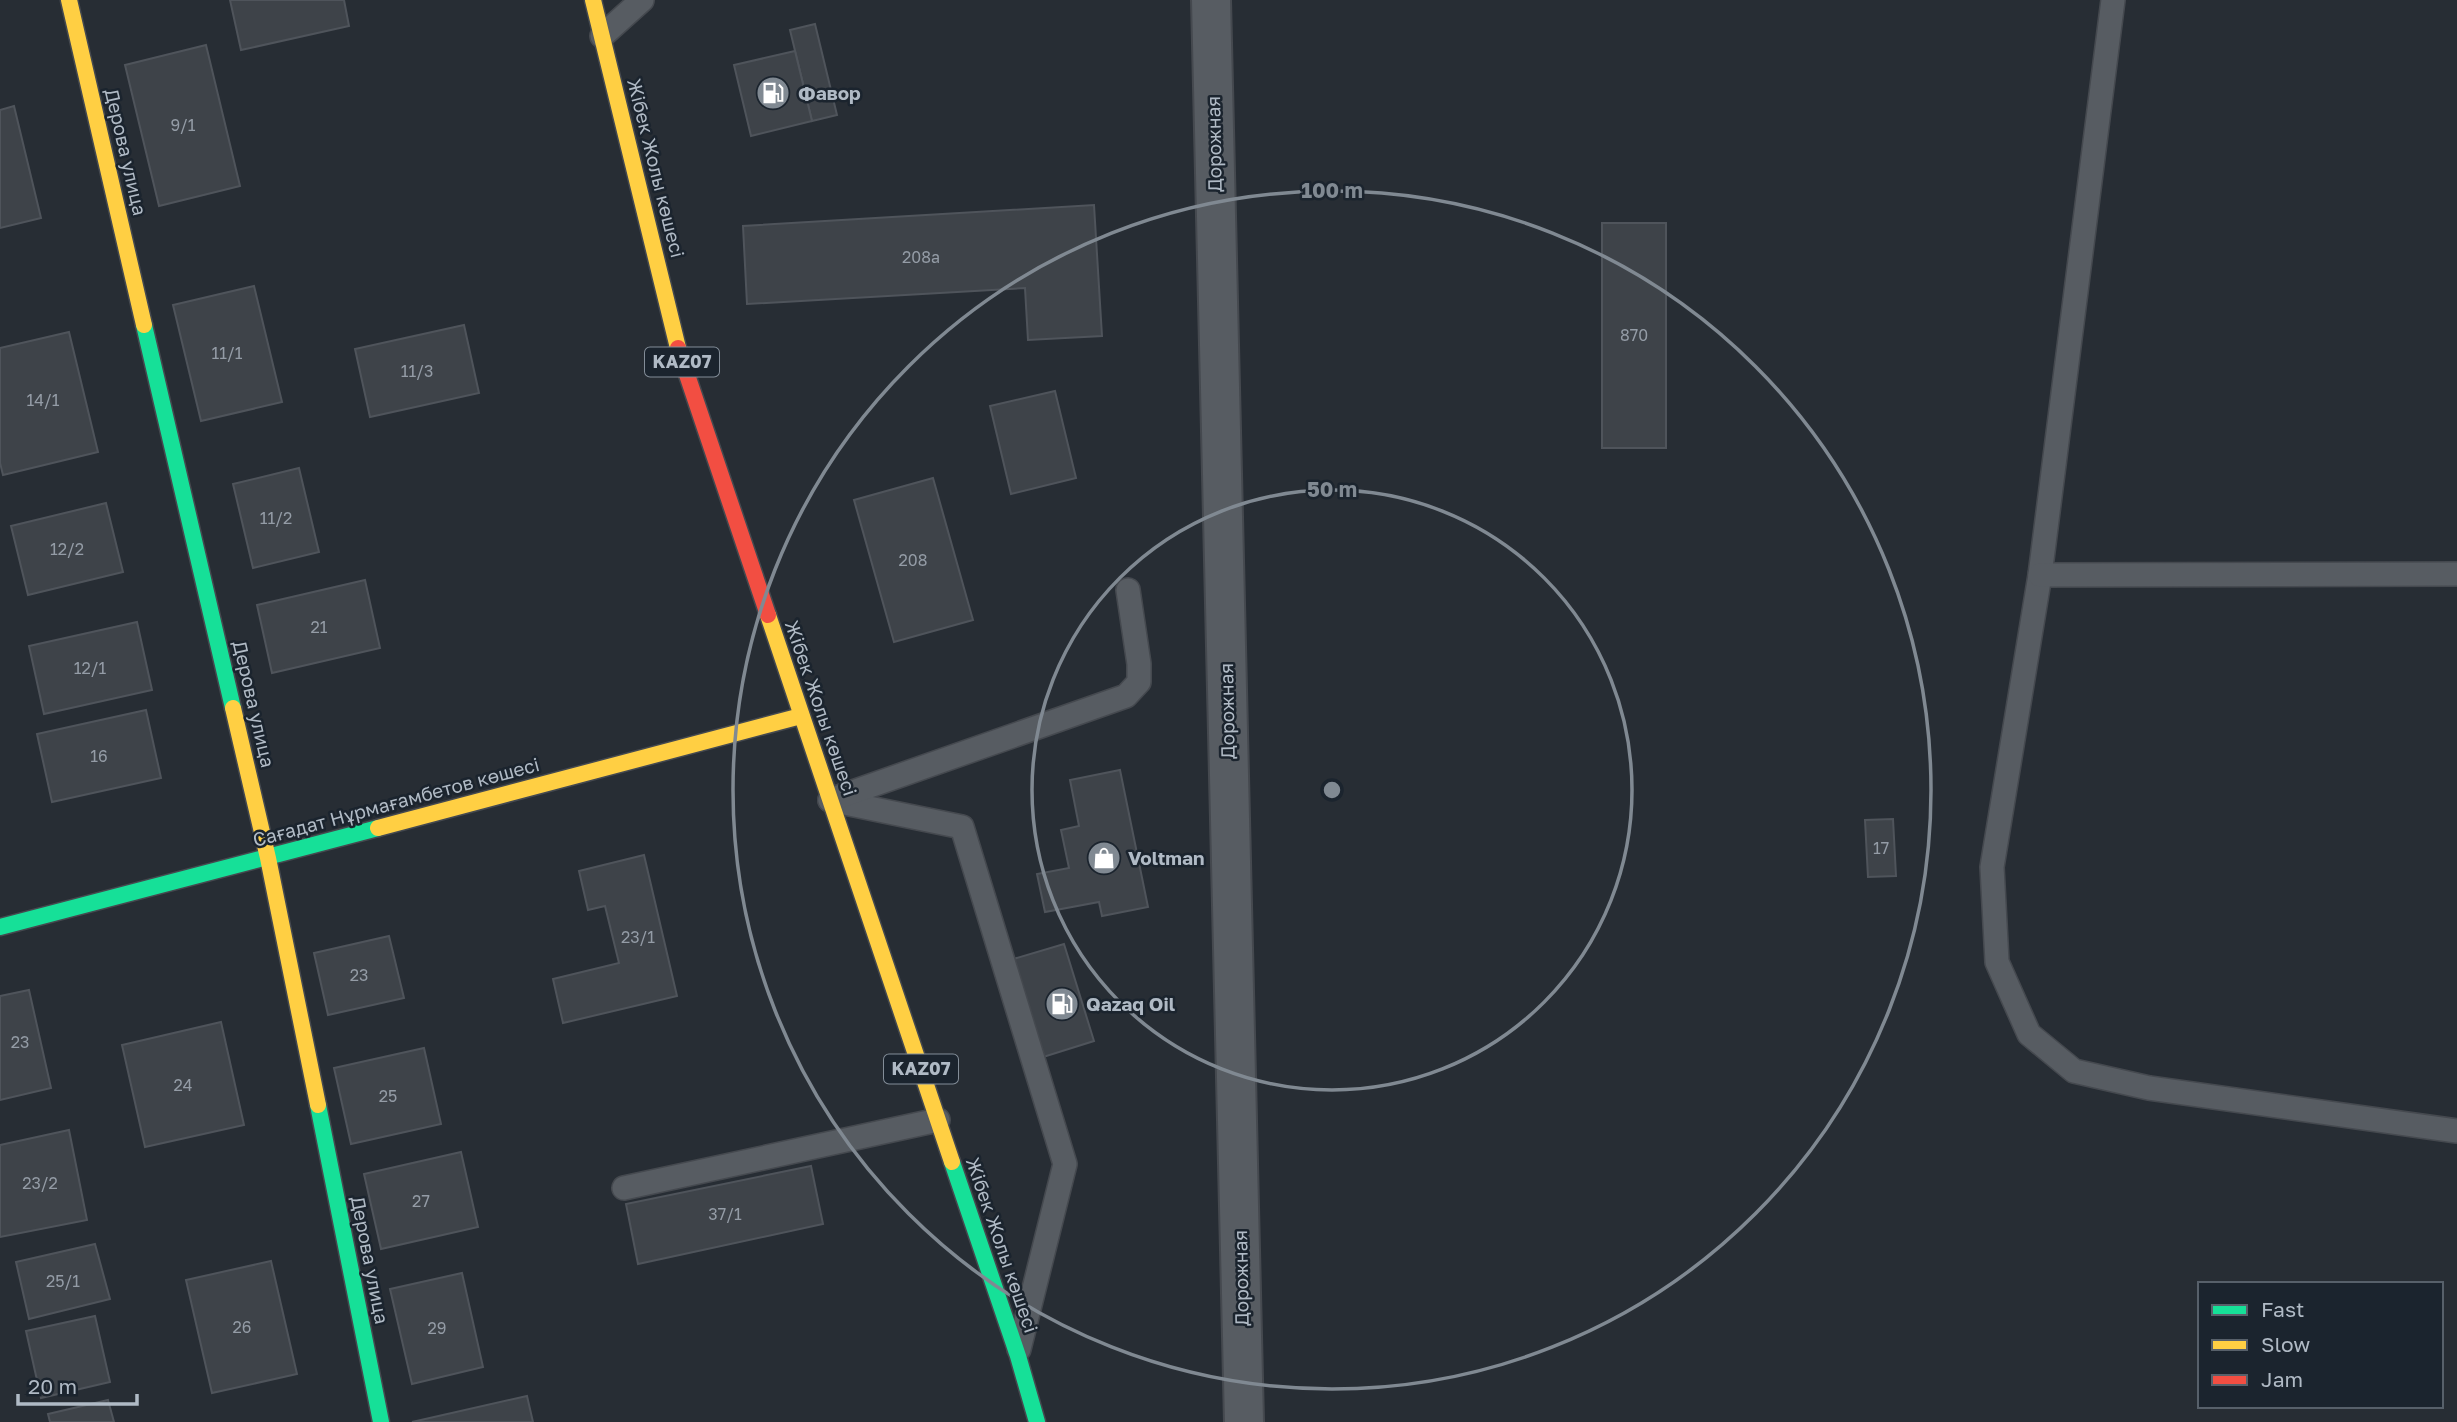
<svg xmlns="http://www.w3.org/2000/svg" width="2457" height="1422" font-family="'Golos Text',sans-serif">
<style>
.building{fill:#3e4349;stroke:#4f545b;stroke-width:2}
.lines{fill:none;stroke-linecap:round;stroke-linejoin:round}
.lane-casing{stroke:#45494f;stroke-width:26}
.street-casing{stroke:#45494f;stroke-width:42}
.fast-casing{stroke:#45494f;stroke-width:19}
.slow-casing{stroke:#45494f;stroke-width:19}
.jam-casing{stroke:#45494f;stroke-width:19}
.lane{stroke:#575c62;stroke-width:23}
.street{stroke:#575c62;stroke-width:38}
.fast{stroke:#16e098;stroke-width:16}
.slow{stroke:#ffcf43;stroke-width:16}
.jam{stroke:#f24e42;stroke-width:16}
.ring{fill:none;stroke:#808992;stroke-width:3.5}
.labels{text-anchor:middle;stroke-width:5;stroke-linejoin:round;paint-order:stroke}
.number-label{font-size:16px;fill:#949ca6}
.shield{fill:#1b242e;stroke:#838d98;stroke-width:2}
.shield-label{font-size:18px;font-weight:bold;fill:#b0bac5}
.poi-label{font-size:19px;font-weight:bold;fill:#b0bac5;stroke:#1b242e;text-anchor:start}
.street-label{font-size:19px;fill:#b0bac5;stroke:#1b242e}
.centre{fill:#808992;stroke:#1b242e;stroke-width:3.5}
.ring-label{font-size:21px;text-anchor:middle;font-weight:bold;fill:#808992;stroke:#1b242e;stroke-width:5;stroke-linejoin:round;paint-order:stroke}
</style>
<rect width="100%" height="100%" fill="#272d34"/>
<g class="building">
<path d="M230 0H344L349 26 241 50Z"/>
<path d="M815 24 837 115 812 121 790 30Z"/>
<path d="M206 45 240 186 159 206 125 65Z"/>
<path d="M795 51 812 121 751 136 734 65Z"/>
<path d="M14 106 41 218 0 228V110Z"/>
<path d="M1094 205 1102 336 1028 340 1025 288 747 304 743 226Z"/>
<rect x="1602" y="223" width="64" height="225"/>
<path d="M254 286 282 402 201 421 173 305Z"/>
<path d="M464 325 479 393 370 417 355 349Z"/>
<path d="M69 332 98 452 3 475 0 463V348Z"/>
<path d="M1055 391 1076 478 1011 494 990 406Z"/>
<path d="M299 468 319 552 253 568 233 484Z"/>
<path d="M933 478 973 620 894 642 854 500Z"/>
<path d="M106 503 123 572 28 595 11 526Z"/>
<path d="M365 580 380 648 272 673 257 605Z"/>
<path d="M137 622 152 690 44 714 29 646Z"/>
<path d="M146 710 161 778 52 802 37 734Z"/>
<path d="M1120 770 1148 907 1102 916 1099 902 1045 912 1037 874 1069 868 1061 830 1079 826 1070 780Z"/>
<path d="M1893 819 1896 876 1868 877 1865 820Z"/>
<path d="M644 855 677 996 563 1023 553 979 619 963 605 906 588 910 579 871Z"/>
<path d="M389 936 404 998 328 1015 314 953Z"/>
<path d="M1064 944 1094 1041 1040 1058 1010 960Z"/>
<path d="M29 990 51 1088 0 1100V996Z"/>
<path d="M221 1022 244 1125 145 1147 122 1045Z"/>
<path d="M424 1048 441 1124 351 1144 334 1068Z"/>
<path d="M69 1130 87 1220 0 1237V1145Z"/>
<path d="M461 1152 478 1227 381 1249 364 1174Z"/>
<path d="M811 1166 823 1224 638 1264 626 1204Z"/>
<path d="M95 1244 110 1299 29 1319 16 1262Z"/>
<path d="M271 1261 297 1374 212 1393 186 1280Z"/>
<path d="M462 1273 483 1367 412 1384 390 1289Z"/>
<path d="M95 1316 110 1382 41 1398 26 1331Z"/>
<path d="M527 1396 533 1422H412Z"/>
<path d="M108 1400 114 1422H50L48 1414Z"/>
</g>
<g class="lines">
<defs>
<g id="lane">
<path d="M2113 0 2040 575 1992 867 1997 962 2029 1034 2074 1071 2149 1088 2457 1131"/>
<path d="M602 36 642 0"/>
<path d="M2040 575 2457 574"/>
<path d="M830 800 962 827 1065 1164 1019 1349"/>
<path d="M830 800 1126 696 1139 682V664L1128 590"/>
<path d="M624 1188 938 1120"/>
</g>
<path id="street" d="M1211 0 1244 1422"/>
<g id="fast">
<path d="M144 325 233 708"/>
<path d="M0 927 378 828"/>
<path d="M318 1105 381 1422"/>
<path d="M952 1162 1018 1356 1037 1422"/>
</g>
<g id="slow">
<path d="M69 0 144 325"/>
<path d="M593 0 678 348"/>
<path d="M768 615 952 1162"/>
<path d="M233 708 268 858 318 1105"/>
<path d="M378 828 801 716"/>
</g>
<path id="jam" d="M678 348 768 615"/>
</defs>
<use href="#lane" class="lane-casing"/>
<use href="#street" class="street-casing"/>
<use href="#fast" class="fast-casing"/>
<use href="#slow" class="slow-casing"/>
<use href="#jam" class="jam-casing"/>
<use href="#lane" class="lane"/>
<use href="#street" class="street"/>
<use href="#fast" class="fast"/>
<use href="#slow" class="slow"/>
<use href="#jam" class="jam"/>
</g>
<g class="ring">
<circle cx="1332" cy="790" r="300"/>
<circle cx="1332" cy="790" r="599"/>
</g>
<defs>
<symbol id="fuel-disc" viewBox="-11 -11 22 22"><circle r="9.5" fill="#808992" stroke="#1b242e"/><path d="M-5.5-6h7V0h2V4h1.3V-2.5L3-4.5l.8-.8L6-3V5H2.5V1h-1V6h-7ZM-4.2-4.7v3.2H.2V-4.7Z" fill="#fff"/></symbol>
<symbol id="shop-disc" viewBox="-11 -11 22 22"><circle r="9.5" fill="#808992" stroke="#1b242e"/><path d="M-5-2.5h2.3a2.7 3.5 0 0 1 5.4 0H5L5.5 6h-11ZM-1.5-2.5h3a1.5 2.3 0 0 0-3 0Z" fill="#fff"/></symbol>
</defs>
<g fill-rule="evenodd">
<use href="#fuel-disc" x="754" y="74" width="38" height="38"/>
<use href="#shop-disc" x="1085" y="839" width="38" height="38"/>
<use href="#fuel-disc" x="1043" y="985" width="38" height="38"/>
</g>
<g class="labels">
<g class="number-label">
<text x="183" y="131">9/1</text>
<text x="921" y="263">208а</text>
<text x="1634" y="341">870</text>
<text x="227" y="359">11/1</text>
<text x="417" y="377">11/3</text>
<text x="43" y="406">14/1</text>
<text x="276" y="524">11/2</text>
<text x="67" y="555">12/2</text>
<text x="913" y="566">208</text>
<text x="319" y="633">21</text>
<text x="90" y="674">12/1</text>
<text x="99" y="762">16</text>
<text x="1881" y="854">17</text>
<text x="638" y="943">23/1</text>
<text x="359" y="981">23</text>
<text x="20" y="1048">23</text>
<text x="183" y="1091">24</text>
<text x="388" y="1102">25</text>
<text x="40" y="1189">23/2</text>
<text x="421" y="1207">27</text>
<text x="725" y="1220">37/1</text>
<text x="63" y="1287">25/1</text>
<text x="242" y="1333">26</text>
<text x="437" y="1334">29</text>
</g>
<g class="shield">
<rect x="645" y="347.5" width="74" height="29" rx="5"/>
<rect x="884" y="1054.5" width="74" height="29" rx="5"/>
</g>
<g class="shield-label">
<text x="682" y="368">KAZ07</text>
<text x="921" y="1075">KAZ07</text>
</g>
<g class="poi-label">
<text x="798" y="100">Фавор</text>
<text x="1128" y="865">Voltman</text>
<text x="1086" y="1011">Qazaq Oil</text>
</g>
<g class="street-label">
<text transform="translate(1214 144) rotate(-91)" y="7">Дорожная</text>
<text transform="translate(126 152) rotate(77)" y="7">Дерова улица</text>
<text transform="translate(656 168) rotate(76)" y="7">Жібек Жолы көшесі</text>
<text transform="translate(254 704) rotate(77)" y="7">Дерова улица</text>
<text transform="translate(821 708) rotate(71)" y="7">Жібек Жолы көшесі</text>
<text transform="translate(1227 711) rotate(-91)" y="7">Дорожная</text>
<text transform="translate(396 802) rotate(-15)" y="7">Сағадат Нұрмағамбетов көшесі</text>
<text transform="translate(1002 1245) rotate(71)" y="7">Жібек Жолы көшесі</text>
<text transform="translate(370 1260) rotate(79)" y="7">Дерова улица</text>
<text transform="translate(1241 1278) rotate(-91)" y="7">Дорожная</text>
</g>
</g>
<circle cx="1332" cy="790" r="10" class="centre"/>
<g class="ring-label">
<text x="1332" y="198">100 m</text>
<text x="1332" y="497">50 m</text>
</g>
<rect x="2198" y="1282" width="245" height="126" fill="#1b242e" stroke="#57606a" stroke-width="2"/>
<rect x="2212" y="1305" width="35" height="10" fill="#16e098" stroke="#57606a" stroke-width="2"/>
<text x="2261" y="1317" font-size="21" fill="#b0bac5">Fast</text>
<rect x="2212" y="1340" width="35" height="10" fill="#ffcf43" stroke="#57606a" stroke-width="2"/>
<text x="2261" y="1352" font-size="21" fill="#b0bac5">Slow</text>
<rect x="2212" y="1375" width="35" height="10" fill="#f24e42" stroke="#57606a" stroke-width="2"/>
<text x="2261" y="1387" font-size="21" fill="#b0bac5">Jam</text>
<path d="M18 1394v10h119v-10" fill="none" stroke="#b0bac5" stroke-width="3.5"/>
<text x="28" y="1394" font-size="21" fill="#b0bac5" stroke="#1b242e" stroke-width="5" paint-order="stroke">20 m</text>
</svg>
